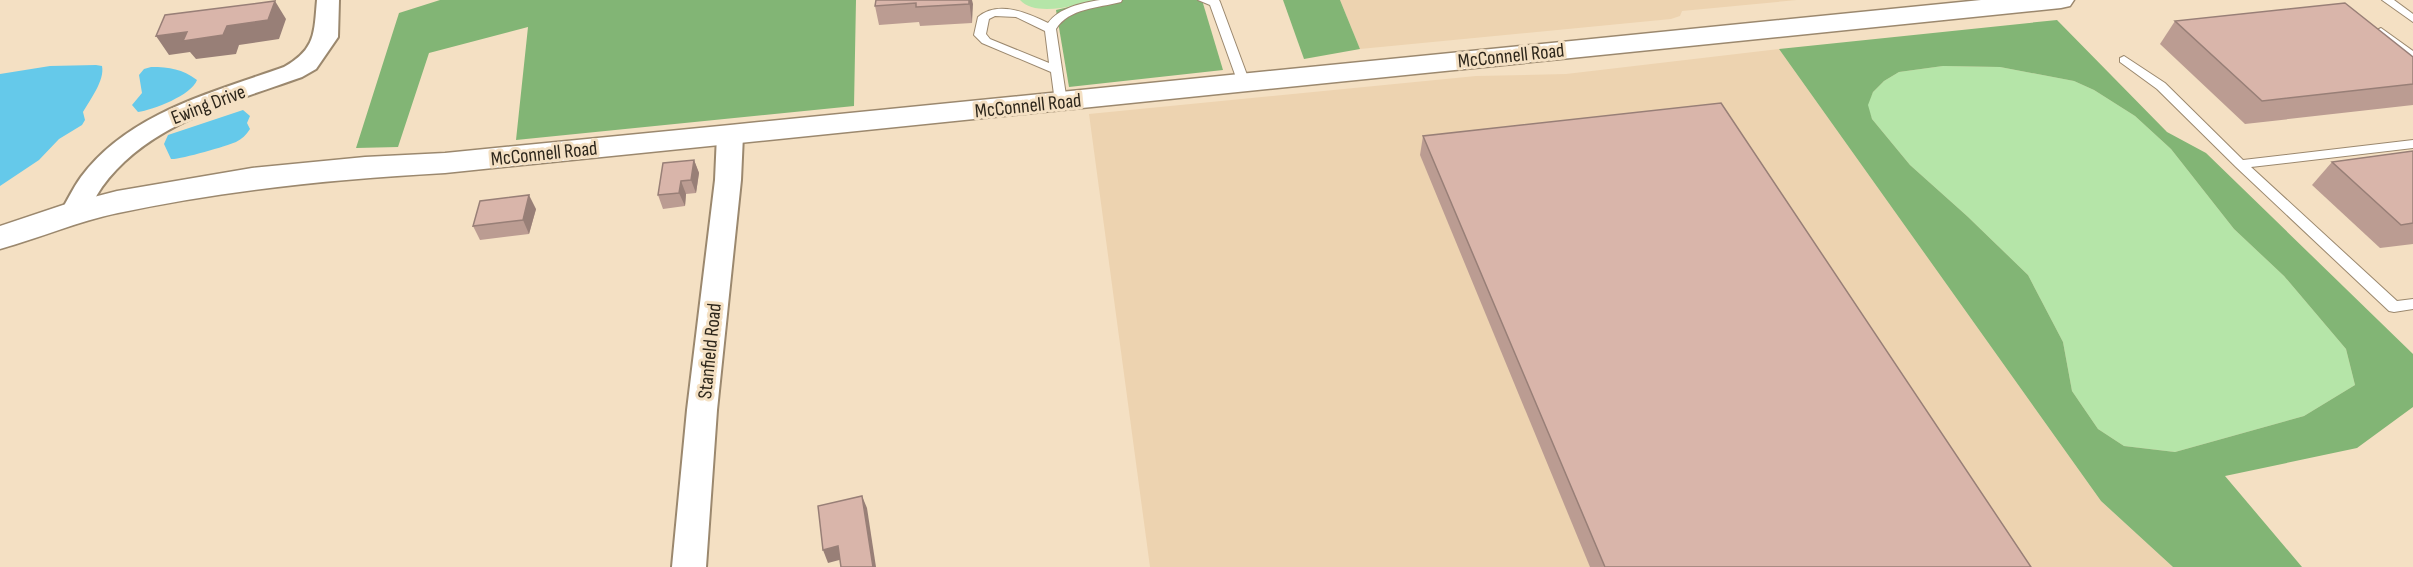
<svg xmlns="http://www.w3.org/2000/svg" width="2413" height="567" font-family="'Sofia Sans Condensed',sans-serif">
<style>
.built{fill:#edd3b0}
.green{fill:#b5e5a8}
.forest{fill:#82b575;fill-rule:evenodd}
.water{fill:#65c9ea}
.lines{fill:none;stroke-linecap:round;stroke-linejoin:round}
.service-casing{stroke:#9b886e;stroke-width:2}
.minor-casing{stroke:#9b886e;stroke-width:4}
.tertiary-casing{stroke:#9b886e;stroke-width:3}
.service{fill:#fff;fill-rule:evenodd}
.minor{fill:#fff;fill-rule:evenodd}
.tertiary{fill:#fff;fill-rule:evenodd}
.wall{fill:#bb9c92}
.shaded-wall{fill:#987f77}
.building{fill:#d9b5aa;stroke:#987f77;stroke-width:1.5}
.labels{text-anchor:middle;stroke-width:6;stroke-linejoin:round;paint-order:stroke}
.street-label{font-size:20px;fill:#2d261b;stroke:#f4e0c3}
</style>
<rect width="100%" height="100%" fill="#f4e0c3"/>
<g class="built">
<path d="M1340 0H1797L1682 11 1680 16 1671 19 1360 49Z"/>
<path d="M1779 49 2101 501 2173 567H1150L1089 114 1476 76 1566 74Z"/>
</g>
<g class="green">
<path d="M1020 0H1099C1080 4 1036 18 1020 0Z"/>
<path d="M1943 66 2000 67 2074 81 2094 90 2135 116 2171 149 2234 229 2284 276 2346 349 2355 385 2304 416 2175 452 2124 446 2098 429 2072 391 2063 342 2028 275 1967 216 1910 165 1872 119 1867 105 1873 92 1884 81 1899 72Z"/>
</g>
<g class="forest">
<path d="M440 0H856L854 106 516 140 528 27 429 53 398 147 356 148 399 13Z"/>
<path d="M1099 0H1202L1223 70 1069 87 1056 10Z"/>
<path d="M1283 0H1340L1360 49 1304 59Z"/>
<path d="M2057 20 2167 132 2206 153 2413 354V407L2357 448 2225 476 2302 567H2173L2101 501 1779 49ZM1943 66 2000 67 2074 81 2094 90 2135 116 2171 149 2234 229 2284 276 2346 349 2355 385 2304 416 2175 452 2124 446 2098 429 2072 391 2063 342 2028 275 1967 216 1910 165 1872 119 1868 105 1873 92 1884 81 1899 72Z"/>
</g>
<g class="water">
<path d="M96 65 102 66C105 80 90 100 83 112L85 120 82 125 59 139 39 160 0 186V74L50 66Z"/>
<path d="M151 67C170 67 182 69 197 80 192 95 153 110 138 112L132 105 142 93 139 75 144 69Z"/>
<path d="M243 110 250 116 247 123 250 129C246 135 242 139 236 142 227 146 179 160 171 159L164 144 168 135Z"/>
</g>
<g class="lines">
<defs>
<g id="service">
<path d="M1100 0H1122L1121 2C1098 8 1069 8 1056 29L1067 102 1065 105 1061 106 1055 102 1051 72 982 43 974 35 978 17C998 0 1028 13 1048 23 1059 8 1081 3 1100 0ZM995 16 1016 17 1045 31 1049 63 990 39 986 34 989 19Z"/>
<path d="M1198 0H1219L1220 2 1250 83 1248 86 1244 87 1238 83 1210 5Z"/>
<path d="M2382 0H2394L2413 14V22Z"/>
<path d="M2381 28 2413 51V61L2377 33 2375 31Z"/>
<path d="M2124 56 2165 83 2243 160 2413 140V148L2251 167 2397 301 2413 299V309L2394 312 2389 311 2236 167 2157 89 2120 62V58Z"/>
</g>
<g id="minor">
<path d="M317 0H339L338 37 316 69 302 77C232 102 147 124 102 187 95 197 90 209 84 220L74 222 64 220 60 213C67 201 73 188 81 177 128 113 214 92 284 67 316 49 314 33 317 0Z"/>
<path d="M730 127 739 129 743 135 741 180 717 410 706 567H672L687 410 715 180 717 135 721 129Z"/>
</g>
<path id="tertiary" d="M1981 0H2074L2070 6 2061 8 445 173C335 179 226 190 118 213 78 221 40 238 0 249V226L63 205 117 191 252 168 365 157 445 153 730 125Z"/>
</defs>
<use href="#service" class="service-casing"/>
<use href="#minor" class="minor-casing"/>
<use href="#tertiary" class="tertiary-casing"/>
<use href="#service" class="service"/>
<use href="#minor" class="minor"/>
<use href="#tertiary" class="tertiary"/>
</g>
<g class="wall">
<path d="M876 0H972V23L920 26 919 22 879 25 875 6Z"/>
<path d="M2175 21 2413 57V105L2245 124 2160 44Z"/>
<path d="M1423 136 2031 567H1590L1420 155Z"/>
<path d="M2413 151V244L2380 248 2312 185 2332 162Z"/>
<path d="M694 160 699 173 696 193 686 194 685 206 663 209 658 195Z"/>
<path d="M536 209 529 234 480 240 473 226Z"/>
</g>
<g class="shaded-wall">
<path d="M969 0H972L973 4 972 23Z"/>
<path d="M275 1 286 19 279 39 239 45 236 54 196 59 190 52 169 55 156 36 227 26Z"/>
<path d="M694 160 699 173 696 193 691 180Z"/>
<path d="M681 181 686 194 685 206 679 193Z"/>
<path d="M529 195 536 209 529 234 523 220Z"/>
<path d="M862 496 867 508 876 567H873Z"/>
<path d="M838 546 843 559 828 563 823 550Z"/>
</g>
<g class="building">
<path d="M876 0H969V4L916 7V3L875 6Z"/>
<path d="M275 1 268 20 227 26 223 35 183 41 187 32 156 36 165 15Z"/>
<path d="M2345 3 2413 57V84L2262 101 2175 21Z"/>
<path d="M1721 103 2031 567H1605L1423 136Z"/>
<path d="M2413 151V223L2401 225 2332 162Z"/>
<path d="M694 160 691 180 681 181 679 193 658 195 663 163Z"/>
<path d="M529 195 523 220 473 226 480 201Z"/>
<path d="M862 496 873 567H841L838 546 823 550 818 506Z"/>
</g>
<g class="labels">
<g class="street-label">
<text transform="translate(1511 55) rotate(-6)" y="7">McConnell Road</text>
<text transform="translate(208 104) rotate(-21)" y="7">Ewing Drive</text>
<text transform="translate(1028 105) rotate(-6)" y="7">McConnell Road</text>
<text transform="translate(544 153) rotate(-6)" y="7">McConnell Road</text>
<text transform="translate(709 351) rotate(-84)" y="7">Stanfield Road</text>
</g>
</g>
</svg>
